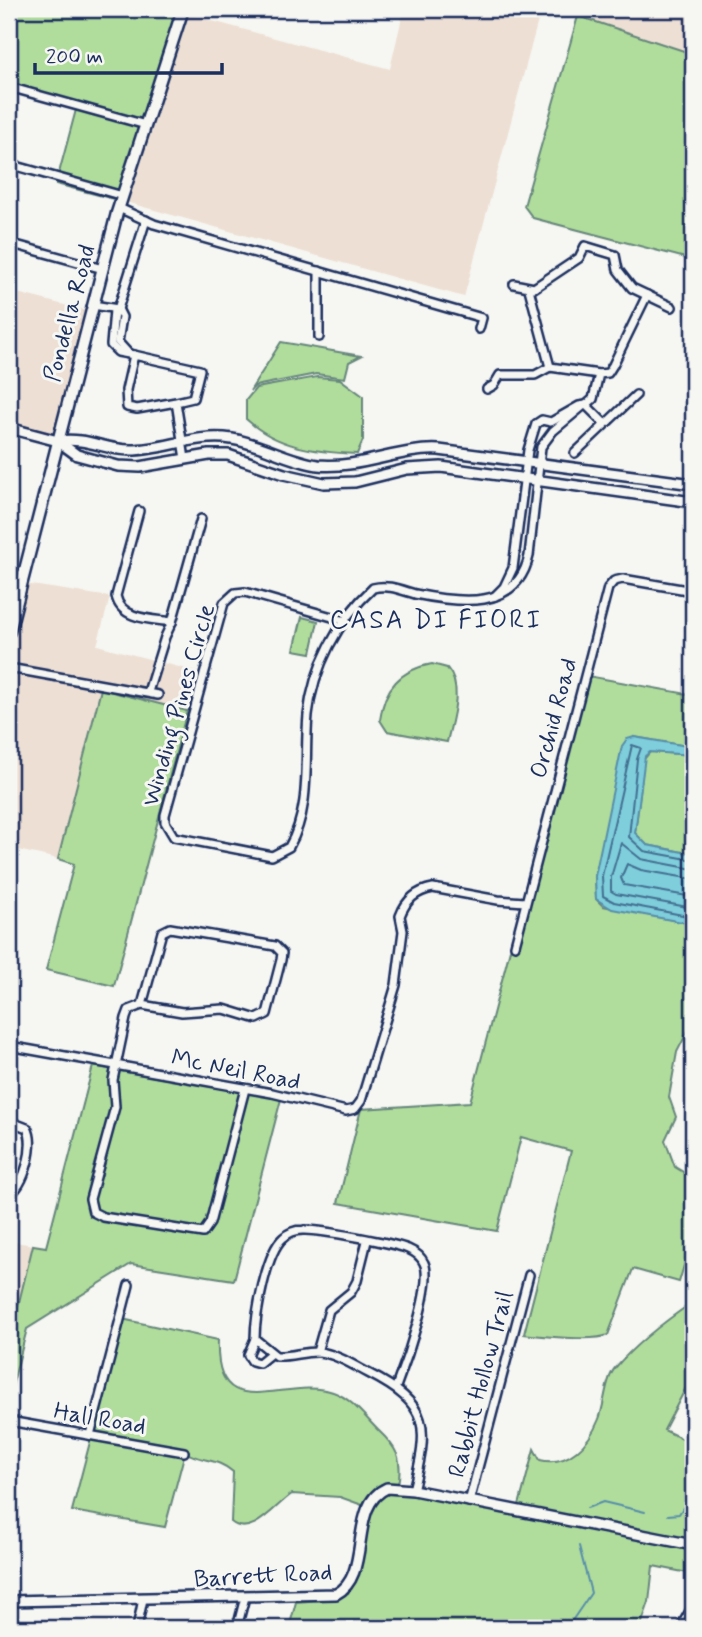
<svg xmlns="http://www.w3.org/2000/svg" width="702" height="1637" font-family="Mynerve,sans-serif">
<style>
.built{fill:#eddfd3}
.green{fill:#b0dd9b;stroke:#66867c;stroke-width:2}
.water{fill:#7fcedc;stroke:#578eaa;stroke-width:2}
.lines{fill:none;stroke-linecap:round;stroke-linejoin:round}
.shore{stroke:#436f90;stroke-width:2}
.stream{stroke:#578eaa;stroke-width:2}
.minor-casing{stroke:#1b2f5e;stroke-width:12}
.tertiary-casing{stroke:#1b2f5e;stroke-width:14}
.secondary-casing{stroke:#1b2f5e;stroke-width:15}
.minor{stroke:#f6f6f2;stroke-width:7}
.tertiary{stroke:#f6f6f2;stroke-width:9}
.secondary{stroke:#f6f6f2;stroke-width:10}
.labels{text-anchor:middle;stroke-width:6;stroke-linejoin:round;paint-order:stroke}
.street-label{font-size:24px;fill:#1b2f5e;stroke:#f6f6f2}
.neighbourhood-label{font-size:26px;letter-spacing:2px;fill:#1b2f5e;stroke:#f6f6f2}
</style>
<rect width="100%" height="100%" fill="#f6f6f2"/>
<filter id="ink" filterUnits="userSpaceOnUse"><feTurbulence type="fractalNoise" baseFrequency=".0143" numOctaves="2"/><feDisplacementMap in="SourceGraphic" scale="14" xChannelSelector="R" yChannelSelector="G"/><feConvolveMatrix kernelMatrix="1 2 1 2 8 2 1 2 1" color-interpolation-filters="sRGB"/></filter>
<g filter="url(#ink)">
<g class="built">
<path d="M404 9H541L464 297 126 202 186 14 390 69Z"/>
<path d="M580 9H693V54L578 16Z"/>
<path d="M9 291 88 311 55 437 9 425Z"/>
<path d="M25 584 110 597 97 645 197 672 187 711 101 689 58 859 9 848V646Z"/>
<path d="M9 1241 33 1245 9 1343Z"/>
</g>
<g class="green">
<path d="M9 9H178L118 200 56 184 77 106 9 89Z"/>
<path d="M578 16 693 54V260L533 218 524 206Z"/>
<path d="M281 342 361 356 349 362 345 378 316 374 255 386 250 391Z"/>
<path d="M317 377 340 379 363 396V440L357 454C316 452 277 448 246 419V400L256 388Z"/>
<path d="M302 617 318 621 311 653 294 650Z"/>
<path d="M432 664 447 668C464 687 452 720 447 742L387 731 380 720C384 688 400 670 432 664Z"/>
<path d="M582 675 693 695V747L634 737 595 876 596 899 603 906 693 924V1021L677 1052 669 1097 676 1117 665 1140 675 1167 693 1178V1236L679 1282 633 1269 608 1335C594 1342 542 1336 524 1334L571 1151 521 1137 497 1231 338 1203 361 1109 470 1102Z"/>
<path d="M101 689 187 711 114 986 46 970 74 864 58 859Z"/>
<path d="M650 752 693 755V854L647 845 635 833 644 759Z"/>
<path d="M93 1066 281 1099 234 1280 131 1264 27 1329 9 1398V1343L33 1245 46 1247Z"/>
<path d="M693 1302V1374L664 1430 693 1444V1542L518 1509 534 1449 540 1460C568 1467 589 1444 599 1419 605 1404 605 1380 615 1368 637 1342 665 1321 693 1302Z"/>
<path d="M122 1319 218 1340C214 1429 286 1375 333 1392 351 1398 365 1417 378 1430 397 1448 403 1458 398 1485L378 1489 365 1506 340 1497 292 1494C275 1505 252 1539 231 1522L233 1472C218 1458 201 1462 185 1452L165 1527 72 1511Z"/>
<path d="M388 1492 413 1494 693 1549V1574L653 1566 649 1602 640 1628H289L296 1602 334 1599 348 1593 373 1505Z"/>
</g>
<path class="water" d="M634 737 693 747V755L650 752 645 756 635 833 647 845 693 854V924L612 909 596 899 595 876 622 746 627 739Z"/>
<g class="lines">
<g class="shore">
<path d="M693 860 644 851 629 837 637 759 641 748 632 745 602 876 603 896 614 902 693 917"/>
<path d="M693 869 641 859 621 843 611 877V891L616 894 693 908"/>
<path d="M693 879 641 870 627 864 621 878 624 885 693 897"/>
</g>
<g class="stream">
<path d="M587 1508 603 1502 645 1512"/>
<path d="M668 1515 679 1514 693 1492"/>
<path d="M567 1628 591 1593 579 1546"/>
</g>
<defs>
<g id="minor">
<path d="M9 87 146 125"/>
<path d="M9 164 123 196"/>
<path d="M119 208 154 224 482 318 479 329"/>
<path d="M9 243 103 269"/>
<path d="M514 284 534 288 579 258 585 246 615 255 618 270 632 288 672 307"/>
<path d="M529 289 550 367"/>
<path d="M93 305 118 309 146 220"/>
<path d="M118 309 122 317 118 342 128 353"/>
<path d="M114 310 111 345 118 352 134 355"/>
<path d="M319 337V271"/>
<path d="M487 389 494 385 500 375H535L550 367 599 374"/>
<path d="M176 402 137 409 127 407 126 390 134 355 200 370 193 398 176 402 185 459"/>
<path d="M586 405 604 423"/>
<path d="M575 453 636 395"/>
<path d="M139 511 116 596C121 620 152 619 172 622"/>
<path d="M495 596 504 587 513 568 528 450 536 424 542 420 551 422 579 406 586 405 593 399 599 374 608 373 613 365 647 295"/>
<path d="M346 621 245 592 235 593 224 603 165 815V822L174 837 272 856 289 847C312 807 304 760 308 715 313 668 338 620 373 588 388 584 401 590 415 594 459 603 517 611 529 556L541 447 553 431 583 406"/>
<path d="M9 668 158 695"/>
<path d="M148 692 165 637 172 622 201 519"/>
<path d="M170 928 275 946 282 953 281 960 267 1014 257 1019 224 1009 182 1012 142 1005 162 932Z"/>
<path d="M515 945 608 588 614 581 623 579 693 591"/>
<path d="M142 1005 129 1010 126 1018 113 1080 115 1107 90 1199 93 1212 103 1217 203 1233 210 1223 245 1089"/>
<path d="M9 1046 272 1093 346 1111 355 1109 361 1101 396 985 403 931 400 916C406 900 416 891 433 888L498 900 525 902"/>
<path d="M9 1121 27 1128C36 1144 25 1185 9 1195"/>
<path d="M255 1339 248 1355 252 1361 259 1363 270 1354"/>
<path d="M317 1352 329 1310 351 1292 357 1281 367 1241"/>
<path d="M396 1387C405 1364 434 1283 424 1263 421 1256 415 1252 408 1249 394 1243 318 1229 303 1230 296 1230 288 1233 283 1238 266 1253 255 1316 255 1339L276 1356C290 1357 305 1351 319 1352 336 1354 353 1365 368 1373 431 1405 429 1426 413 1490"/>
<path d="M9 1421 184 1452"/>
<path d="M90 1435 129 1285"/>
<path d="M469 1502 529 1275"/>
<path d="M137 1628 143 1599"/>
<path d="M237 1628 245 1597"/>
<path d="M680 1628 693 1606"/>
</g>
<g id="tertiary">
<path d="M9 428 58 441 77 455 118 466 140 467 209 455H228L284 474 324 483 355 482 407 469 441 467 693 502"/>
<path d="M58 441C89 437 103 450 131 450 165 450 197 433 232 439 262 444 288 461 318 465 361 469 398 448 439 450L693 484"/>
<path d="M9 1601 336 1594C373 1575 347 1505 387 1488L413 1490 693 1545"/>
</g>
<path id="secondary" d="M9 632 117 213 183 9"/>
</defs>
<use href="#minor" class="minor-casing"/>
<use href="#tertiary" class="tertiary-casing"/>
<use href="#secondary" class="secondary-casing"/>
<use href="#minor" class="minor"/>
<use href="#tertiary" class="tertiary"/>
<use href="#secondary" class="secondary"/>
</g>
</g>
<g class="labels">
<g class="street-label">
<text transform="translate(69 313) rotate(-75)" y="8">Pondella Road</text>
<text transform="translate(178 705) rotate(-74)" y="8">Winding Pines Circle</text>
<text transform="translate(553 718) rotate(-75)" y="8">Orchid Road</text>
<text transform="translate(236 1069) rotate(11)" y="8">Mc Neil Road</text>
<text transform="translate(480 1384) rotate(-75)" y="8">Rabbit Hollow Trail</text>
<text transform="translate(100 1418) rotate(10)" y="8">Hall Road</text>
<text transform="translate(263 1575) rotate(-3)" y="8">Barrett Road</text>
</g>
<g class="neighbourhood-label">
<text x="436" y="628">CASA DI FIORI</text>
</g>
</g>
<rect width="702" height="1637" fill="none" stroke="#f6f6f2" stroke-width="35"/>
<rect x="18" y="18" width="667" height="1602" fill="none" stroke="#1b2f5e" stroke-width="2.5" filter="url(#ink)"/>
<path d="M35 63v10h187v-10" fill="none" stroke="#1b2f5e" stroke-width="3.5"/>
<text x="46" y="63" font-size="21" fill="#1b2f5e" stroke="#f6f6f2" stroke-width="5" paint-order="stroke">200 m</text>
</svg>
